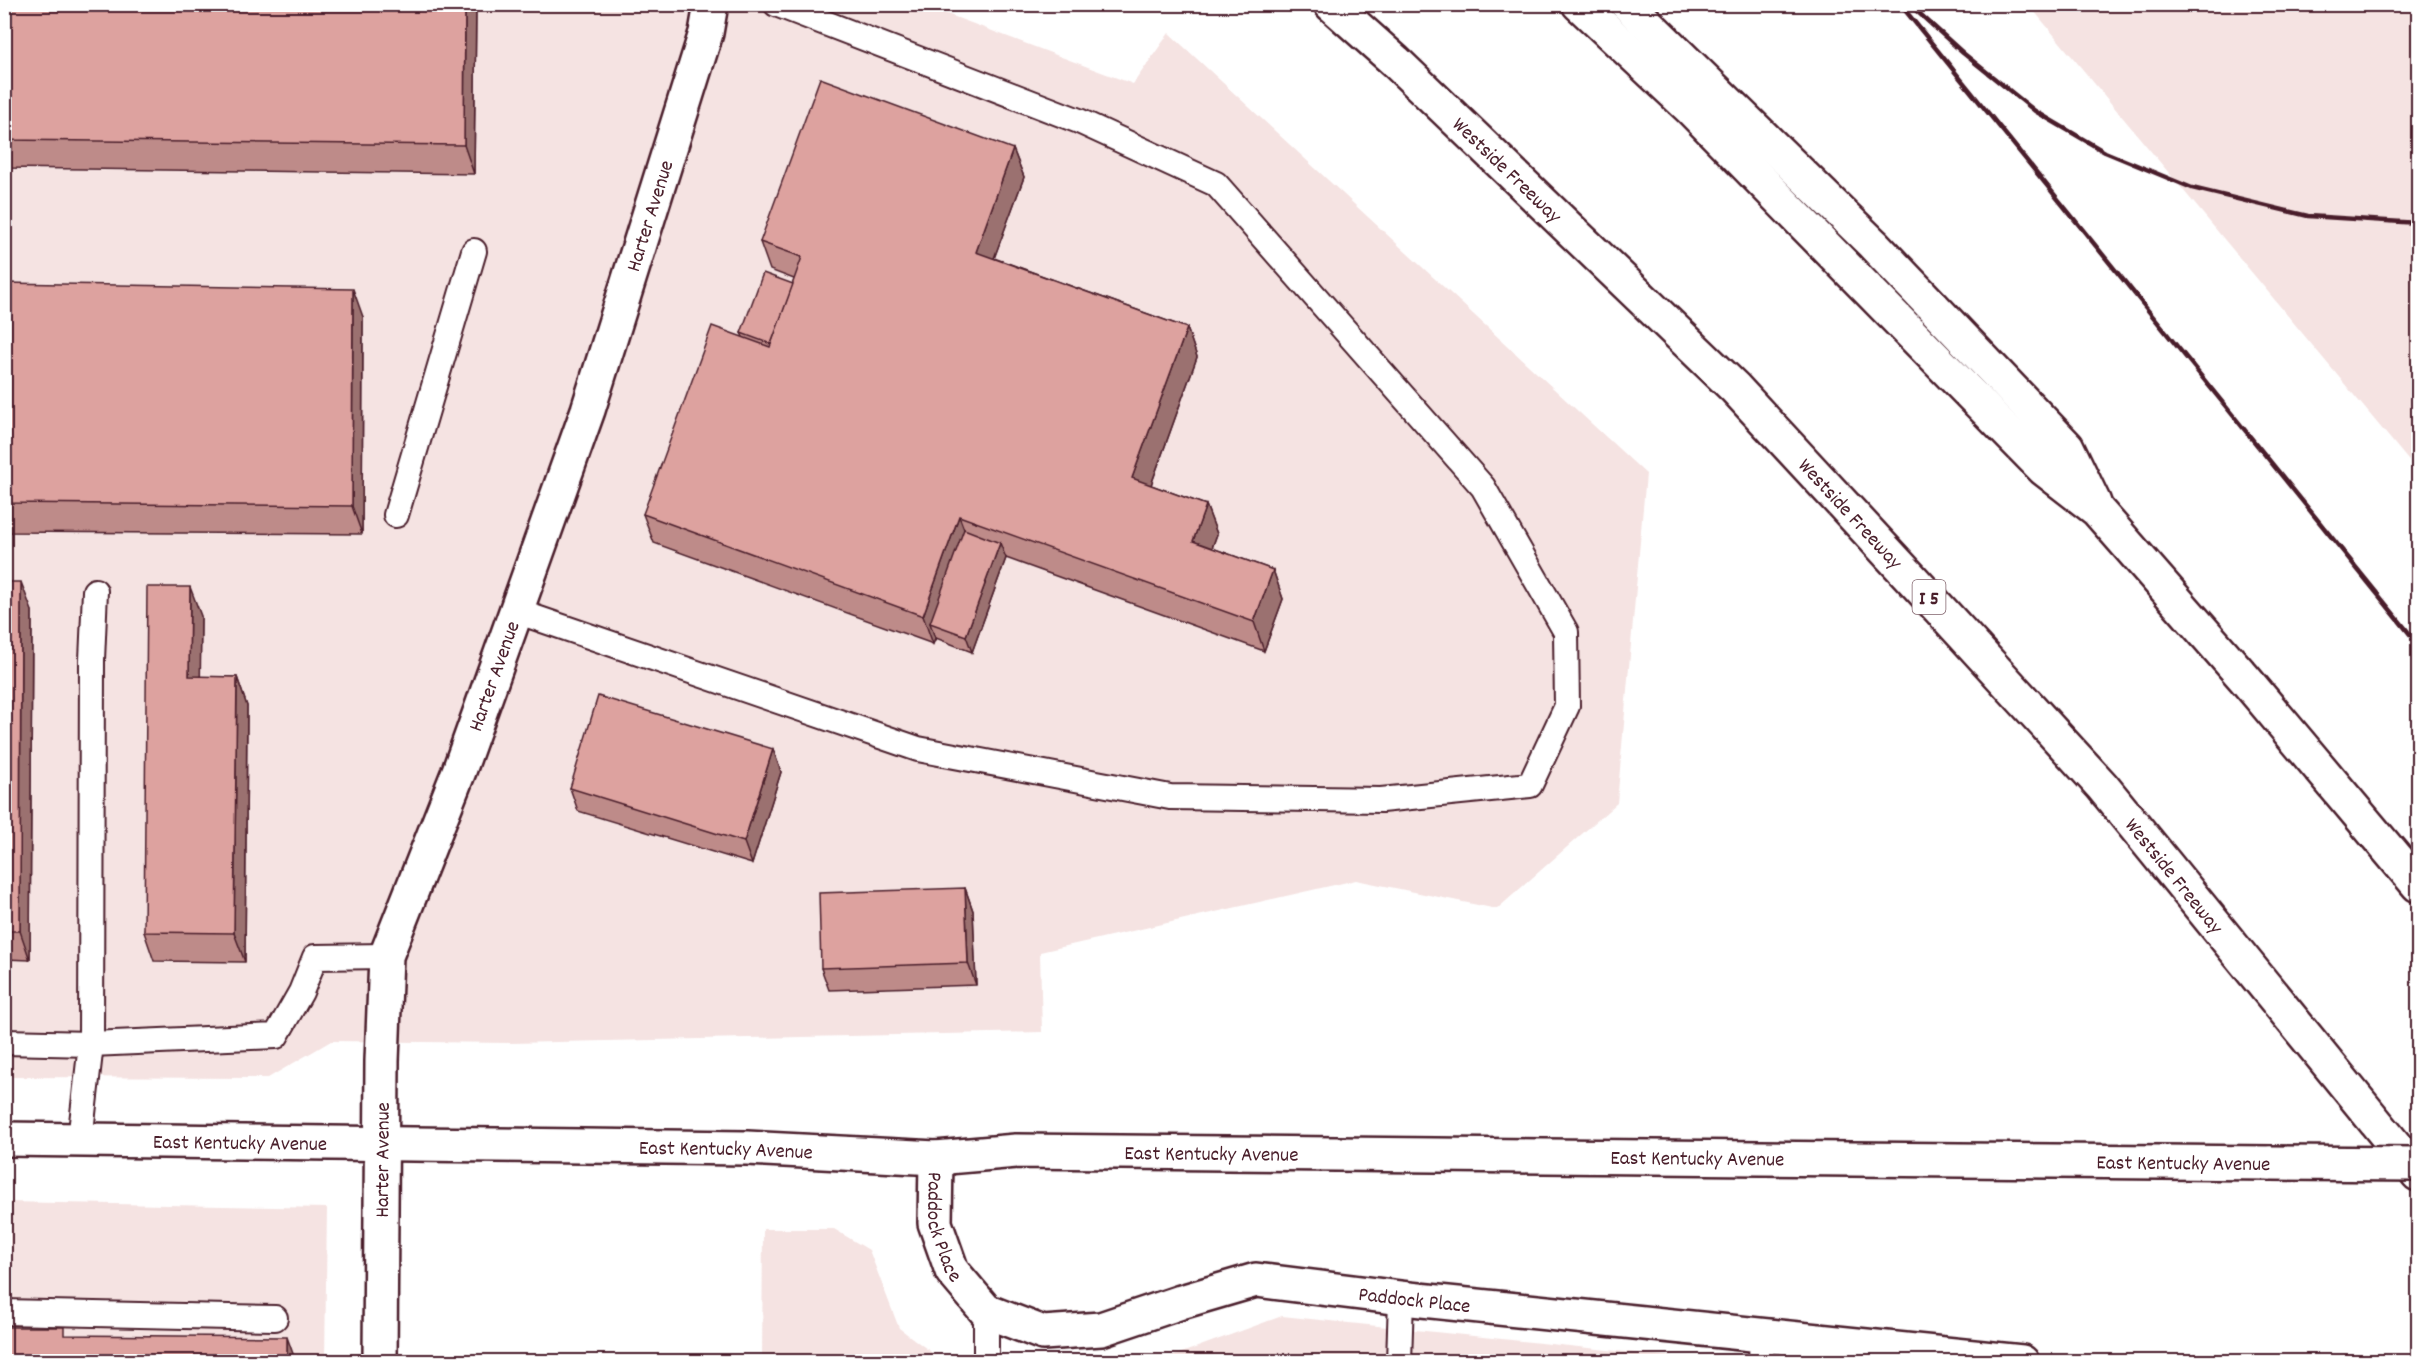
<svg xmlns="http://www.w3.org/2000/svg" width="2423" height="1366" font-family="Dekko,sans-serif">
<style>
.built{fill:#f5e3e2}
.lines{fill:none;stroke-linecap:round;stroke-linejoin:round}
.service-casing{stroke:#4a1f2b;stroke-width:28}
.minor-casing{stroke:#4a1f2b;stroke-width:38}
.tertiary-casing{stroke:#4a1f2b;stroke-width:38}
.motorway-casing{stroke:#4a1f2b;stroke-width:38}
.service{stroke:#fff;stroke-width:24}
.minor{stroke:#fff;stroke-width:33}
.tertiary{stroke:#fff;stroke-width:33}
.motorway{stroke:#fff;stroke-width:33}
.rail{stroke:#4a1f2b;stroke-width:4.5}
.tertiary-bridge-casing{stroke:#4a1f2b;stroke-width:38;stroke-linecap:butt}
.tertiary-bridge{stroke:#fff;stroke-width:33}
.wall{fill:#be8b89;stroke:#4a1f2b;stroke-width:1.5}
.shaded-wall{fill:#9b716f;stroke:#4a1f2b;stroke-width:1.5}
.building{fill:#dda29f;stroke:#4a1f2b;stroke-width:1.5}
.labels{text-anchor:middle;stroke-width:6;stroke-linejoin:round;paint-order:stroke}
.shield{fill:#fff;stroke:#80626b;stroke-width:1.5}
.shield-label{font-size:20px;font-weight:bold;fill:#4a1f2b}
.street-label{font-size:21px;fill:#4a1f2b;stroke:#fff}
</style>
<rect width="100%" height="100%" fill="#fff"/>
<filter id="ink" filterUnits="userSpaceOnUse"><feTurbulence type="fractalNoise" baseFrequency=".0167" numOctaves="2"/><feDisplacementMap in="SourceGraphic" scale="12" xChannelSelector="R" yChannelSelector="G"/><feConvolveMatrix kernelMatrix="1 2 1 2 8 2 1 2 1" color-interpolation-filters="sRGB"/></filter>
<g filter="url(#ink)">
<g class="built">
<path d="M5 5H923L1133 84 1169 33 1646 474 1617 803 1497 909 1356 880 1040 952 1042 1032 511 1043 331 1041 268 1078 5 1077Z"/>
<path d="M2029 5H2418V472Z"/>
<path d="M5 1202 327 1208 325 1361 5 1362Z"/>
<path d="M763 1229H834L869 1250 899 1328 943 1361H762Z"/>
<path d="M1282 1316 1712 1361 1157 1362Z"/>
</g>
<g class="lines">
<defs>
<g id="service">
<path d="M396 515 474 251"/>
<path d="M95 591 92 660 91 1044 276 1036 301 992 315 957 386 956"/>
<path d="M516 611 918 749 1170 797 1381 800 1530 785 1567 706 1566 632 1483 487 1216 184 1079 121 776 4"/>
<path d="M4 1042 91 1044 80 1140"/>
<path d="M986 1311V1362"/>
<path d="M4 1312 275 1318"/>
<path d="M1399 1362 1401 1298"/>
<path d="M1761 1362 1762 1335"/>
</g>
<g id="minor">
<path id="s1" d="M936 1158 935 1223 952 1271 986 1311 1043 1333 1101 1329 1181 1302 1256 1280 1401 1298 2022 1362"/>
<path id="s2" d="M380 1362 382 1061 386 956 459 771 588 410 706 33 711 4"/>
</g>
<g id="tertiary">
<path id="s3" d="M4 1139 747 1148 936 1158 1016 1151 2271 1163"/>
</g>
<g id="motorway">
<path id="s4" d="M1331 4 1395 61 1735 388 1913 580 2102 786 2418 1174"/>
<path d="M1579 4 1691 109 2044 469 2097 510 2245 679 2418 885"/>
<path d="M1627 4 1873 244 2067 447 2094 503"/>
</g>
</defs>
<use href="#service" class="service-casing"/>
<use href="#minor" class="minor-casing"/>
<use href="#tertiary" class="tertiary-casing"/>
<use href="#motorway" class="motorway-casing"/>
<use href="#service" class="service"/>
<use href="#minor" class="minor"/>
<use href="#tertiary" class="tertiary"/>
<use href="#motorway" class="motorway"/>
<g class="rail">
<path d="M1900 4 2418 644"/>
<path d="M1909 4 1963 53 2035 111 2105 152 2192 188 2308 216 2418 223"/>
</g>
<defs>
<path id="tertiary-bridge" d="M2271 1163 2418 1164"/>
</defs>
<use href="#tertiary-bridge" class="tertiary-bridge-casing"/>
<use href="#tertiary-bridge" class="tertiary-bridge"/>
</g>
<g class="wall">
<path d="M4 4H476L474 174 4 168Z"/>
<path d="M1013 149 1024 177 994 258 1187 328 1197 357 1151 485 1206 505 1217 534 1212 548 1273 570 1283 599 1264 651 1006 558 972 652 936 638 933 644 654 543 643 514 743 337 741 333 793 284 794 279 770 270 760 242Z"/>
<path d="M4 283 363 317 362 534 4 532Z"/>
<path d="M4 582 32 611 30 960 4 959Z"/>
<path d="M201 616 200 677H237L247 706 245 962 154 961 144 932Z"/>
<path d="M773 749 781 772 752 864 578 811 570 788Z"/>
<path d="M965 888 973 911 976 985 829 990 821 968Z"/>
</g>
<g class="shaded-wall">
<path d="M465 4H476L474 174 464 145Z"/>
<path d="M1013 149 1024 177 986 280 976 252Z"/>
<path d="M353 289 363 317 362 534 352 506Z"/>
<path d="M1187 328 1197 357 1143 507 1132 478Z"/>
<path d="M1206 505 1217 534 1204 570 1193 541Z"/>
<path d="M959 516 970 545 930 623 935 638 933 644 923 616Z"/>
<path d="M1000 543 1006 558 972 652 966 636Z"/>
<path d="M1273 570 1283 599 1264 651 1254 622Z"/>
<path d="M21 582 32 611 30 960 20 931Z"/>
<path d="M190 587 201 616 200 705 189 676Z"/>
<path d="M237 677 247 706 245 962 234 933Z"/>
<path d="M773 749 781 772 752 864 744 842Z"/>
<path d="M965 888 973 911 976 985 968 963Z"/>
<path d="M287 1337 296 1362H287Z"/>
</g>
<g class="building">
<path d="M4 4H465L464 145 4 140Z"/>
<path d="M820 78 1013 149 976 252 1187 328 1132 478 1206 505 1193 541 1273 570 1254 622 959 516 923 616 643 514 712 326 770 347 802 257 760 242Z"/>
<path d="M763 273 793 284 771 344 741 333Z"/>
<path d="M4 283 353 289 352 506 4 503Z"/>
<path d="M964 529 1000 543 966 636 930 623Z"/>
<path d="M4 582H21L20 931H4Z"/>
<path d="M147 587H190L189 676 237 677 234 933 144 932Z"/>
<path d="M598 696 773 749 744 842 570 788Z"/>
<path d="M965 888 968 963 821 968 819 893Z"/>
<path d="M4 1327H64V1335L287 1337V1362H4Z"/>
</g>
</g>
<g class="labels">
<rect class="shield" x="1912.5" y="580" width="33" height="34" rx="4.5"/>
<g class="shield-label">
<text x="1929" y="604">I 5</text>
</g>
<g class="street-label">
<text dy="7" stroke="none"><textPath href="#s4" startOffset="242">Westside Freeway</textPath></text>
<text dy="7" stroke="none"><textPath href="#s2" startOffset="1192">Harter Avenue</textPath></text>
<text dy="7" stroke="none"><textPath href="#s4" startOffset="728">Westside Freeway</textPath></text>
<text dy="7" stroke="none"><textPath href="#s2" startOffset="706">Harter Avenue</textPath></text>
<text dy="7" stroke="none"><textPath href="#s4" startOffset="1214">Westside Freeway</textPath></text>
<text dy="7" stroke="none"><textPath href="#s3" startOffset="236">East Kentucky Avenue</textPath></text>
<text dy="7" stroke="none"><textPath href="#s3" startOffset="722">East Kentucky Avenue</textPath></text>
<text dy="7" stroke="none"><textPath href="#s3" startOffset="1208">East Kentucky Avenue</textPath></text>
<text dy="7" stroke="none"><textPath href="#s3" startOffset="1694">East Kentucky Avenue</textPath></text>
<text dy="7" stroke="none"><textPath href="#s2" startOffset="202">Harter Avenue</textPath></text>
<text dy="7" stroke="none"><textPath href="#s3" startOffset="2180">East Kentucky Avenue</textPath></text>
<text dy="7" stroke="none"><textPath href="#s1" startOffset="70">Paddock Place</textPath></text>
<text dy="7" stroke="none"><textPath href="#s1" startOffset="610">Paddock Place</textPath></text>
</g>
</g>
<rect width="2423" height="1366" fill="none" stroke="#fff" stroke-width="24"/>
<rect x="12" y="12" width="2399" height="1342" fill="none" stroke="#4a1f2b" stroke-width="2" filter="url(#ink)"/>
</svg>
